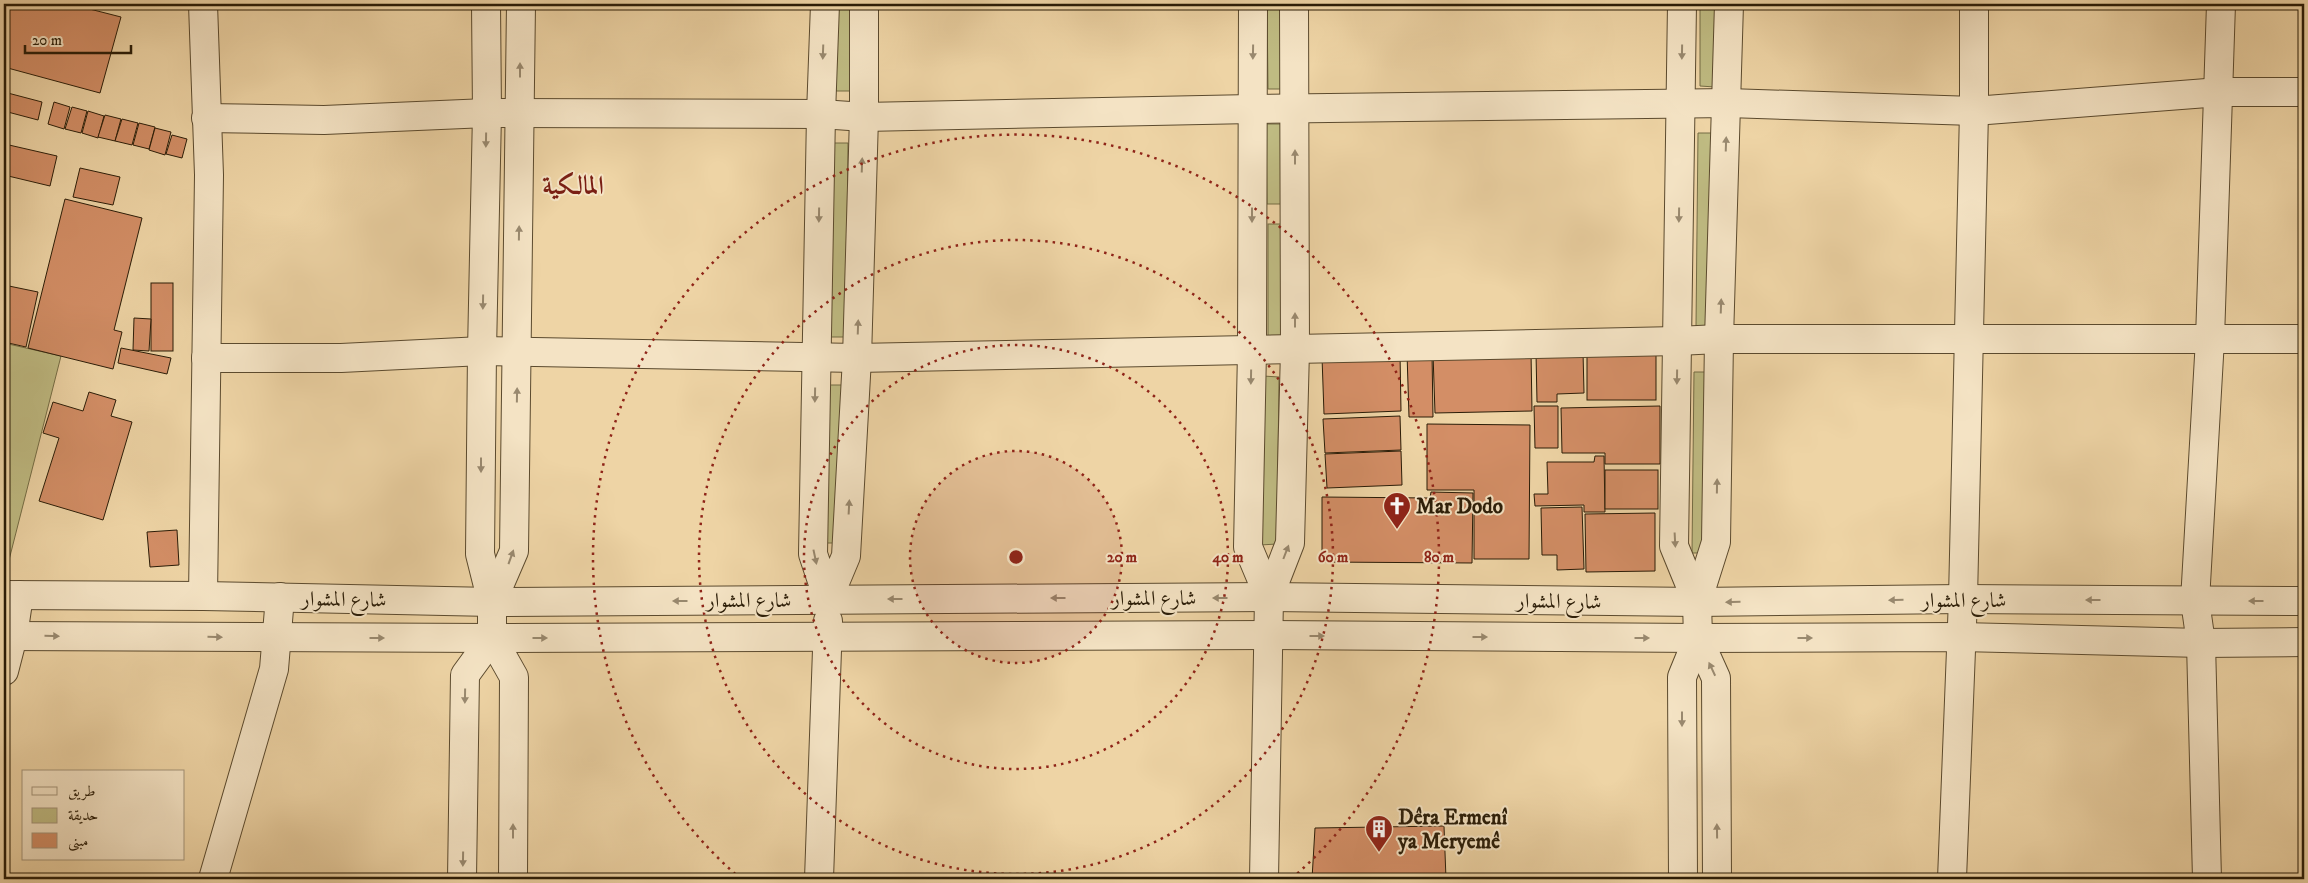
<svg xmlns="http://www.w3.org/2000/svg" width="2308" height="883" font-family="'IM FELL DW Pica',Amiri,serif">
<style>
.green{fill:#bfbb82;stroke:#746c44}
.building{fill:#d38e66;stroke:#2a1c07}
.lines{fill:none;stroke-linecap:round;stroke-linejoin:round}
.minor-casing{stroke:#5b4a2e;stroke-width:30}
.minor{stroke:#f4e3c4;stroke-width:28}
.oneway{fill:#99896f}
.ring{fill:none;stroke:#8f2418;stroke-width:2.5;stroke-dasharray:2.5 5}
.labels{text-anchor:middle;stroke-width:4;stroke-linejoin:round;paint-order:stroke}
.poi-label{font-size:21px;font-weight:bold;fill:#2a1c07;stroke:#f4e3c4;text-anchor:start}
.street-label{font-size:21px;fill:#2a1c07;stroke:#f4e3c4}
.district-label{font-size:26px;font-weight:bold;fill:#7a1f14;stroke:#f4e3c4}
.centre{fill:#8f2418;stroke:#f4e3c4;stroke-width:2.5}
.ring-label{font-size:15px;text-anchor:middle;font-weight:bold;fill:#8f2418;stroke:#f4e3c4;stroke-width:4;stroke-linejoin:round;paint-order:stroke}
</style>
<rect width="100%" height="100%" fill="#eed4a5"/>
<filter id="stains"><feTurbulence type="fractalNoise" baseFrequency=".004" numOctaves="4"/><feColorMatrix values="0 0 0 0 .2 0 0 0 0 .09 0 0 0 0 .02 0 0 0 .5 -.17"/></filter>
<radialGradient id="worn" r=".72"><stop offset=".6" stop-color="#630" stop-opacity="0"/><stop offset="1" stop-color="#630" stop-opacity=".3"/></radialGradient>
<g class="green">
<path d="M838 4H852L851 91H836Z"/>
<path d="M1267 4H1283L1284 89H1268Z"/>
<path d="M1700 4H1716L1715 87 1700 86Z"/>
<path d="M1266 124H1283V204H1267Z"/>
<path d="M1698 133H1715L1712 326H1696Z"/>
<path d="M834 143H848L846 337H830Z"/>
<rect x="1268" y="224" width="15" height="114"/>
<path d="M4 343 61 356 9 560H4Z"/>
<path d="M1694 372H1709L1707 553H1692Z"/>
<path d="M1263 376 1279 377 1277 544 1260 545Z"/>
<path d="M829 385H843L838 543H824Z"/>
</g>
<g class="building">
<path d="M4 4H70L121 17 100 93 4 67Z"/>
<path d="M4 92 42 102 38 120 4 111Z"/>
<path d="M54 102 70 107 64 129 48 124Z"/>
<path d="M72 107 87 111 81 133 65 129Z"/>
<path d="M88 111 104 116 98 138 82 133Z"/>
<path d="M105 115 121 119 115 141 98 137Z"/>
<path d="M122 119 138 123 132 145 115 141Z"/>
<path d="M139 123 155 127 149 149 133 145Z"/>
<path d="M155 128 171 132 165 155 149 150Z"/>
<path d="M172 135 187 139 182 158 166 154Z"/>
<path d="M9 145 57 156 50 186 4 175Z"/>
<path d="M80 168 120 177 113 205 73 197Z"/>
<path d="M65 199 142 218 114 330 122 332 113 369 28 348Z"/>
<rect x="151" y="283" width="22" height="68"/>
<path d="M4 285 38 292 26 347 4 342Z"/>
<path d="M134 318 151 319 149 351 133 350Z"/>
<path d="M121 348 171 358 167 374 118 363Z"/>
<rect x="1587" y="348" width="69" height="52"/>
<path d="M1531 352 1532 411 1435 413 1433 354Z"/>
<path d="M1583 352 1584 393 1557 394V402H1537L1536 353Z"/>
<path d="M1407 353H1432L1433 417H1409Z"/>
<path d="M1400 354 1401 411 1324 414 1322 357Z"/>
<path d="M89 392 116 400 111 416 132 422 103 520 39 501 59 438 43 433 53 402 83 411Z"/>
<path d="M1534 406H1558V448H1535Z"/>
<path d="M1660 406V464H1605V453H1562L1561 408Z"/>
<path d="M1400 416 1401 450 1325 453 1323 419Z"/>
<path d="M1427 424 1530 425 1529 559H1474V490H1427Z"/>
<path d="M1401 451 1402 485 1327 488 1325 454Z"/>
<path d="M1595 456H1604L1605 512H1584V505L1535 506 1534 494H1548L1547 462H1594Z"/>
<rect x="1605" y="470" width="53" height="39"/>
<path d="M1431 492 1473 493 1472 563 1322 562V497L1430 498Z"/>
<path d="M1582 507 1584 569 1557 570V555H1542L1541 508Z"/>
<path d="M1655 513V571L1586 572 1585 514Z"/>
<path d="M177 530 179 565 150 567 147 532Z"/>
<path d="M1444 826 1446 879H1312L1315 828Z"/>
</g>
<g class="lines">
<defs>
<g id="minor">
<path d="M203 4 209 175 203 596"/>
<path d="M486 4 487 113 482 351 480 554 492 602V638L514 677 513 879"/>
<path d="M825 4 821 114 813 554 828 599 846 556 857 358 864 117V4"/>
<path d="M1253 4 1252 351 1248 547 1269 597"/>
<path d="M1682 4 1674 546 1697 602"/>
<path d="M206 118 324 120 487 113 821 114 864 117 1252 109 1728 103 1974 111 2220 92H2304"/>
<path d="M206 358H341L482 351 857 358 1677 341 1719 339H2304"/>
<path d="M4 595 203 596 492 602 1269 597 1697 602 1963 599 2304 601"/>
<path d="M492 602 514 551 521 4"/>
<path d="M4 636 492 638 1268 635 1698 638 1961 637 2201 643 2304 642"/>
<path d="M1698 638 1716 678 1717 879"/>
<path d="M4 671 13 636 19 595"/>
<path d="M213 879 274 669 280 597"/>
<path d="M462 879 465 675 492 638"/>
<path d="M819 879 828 621"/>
<path d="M1264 879 1269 597 1290 543 1295 350 1294 4"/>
<path d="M1683 879 1682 677 1698 638 1697 602 1716 542 1719 339 1729 4"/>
<path d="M1952 879 1963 599 1974 111V4"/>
<path d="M2207 879 2201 643 2195 601 2210 339 2221 4"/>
</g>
</defs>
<use href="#minor" class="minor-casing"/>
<use href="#minor" class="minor"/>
</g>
<defs><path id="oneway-solid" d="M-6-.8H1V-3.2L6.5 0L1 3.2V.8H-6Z" transform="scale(1.25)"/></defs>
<g class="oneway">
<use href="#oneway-solid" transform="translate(823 52) rotate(92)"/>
<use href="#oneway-solid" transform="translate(1253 52) rotate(91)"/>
<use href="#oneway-solid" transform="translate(1682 52) rotate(91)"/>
<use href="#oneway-solid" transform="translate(520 70) rotate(-90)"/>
<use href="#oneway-solid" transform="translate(486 140) rotate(91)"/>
<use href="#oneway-solid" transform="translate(1726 144) rotate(-88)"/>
<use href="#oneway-solid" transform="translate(1295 157) rotate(-90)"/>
<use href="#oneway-solid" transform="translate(862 165) rotate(-88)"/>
<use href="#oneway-solid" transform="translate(819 215) rotate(91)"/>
<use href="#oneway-solid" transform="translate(1252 215) rotate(90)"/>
<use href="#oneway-solid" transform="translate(1679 215) rotate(91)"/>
<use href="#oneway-solid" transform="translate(519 233) rotate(-89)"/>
<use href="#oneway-solid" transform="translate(483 302) rotate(91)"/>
<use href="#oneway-solid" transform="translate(1721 306) rotate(-88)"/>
<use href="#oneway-solid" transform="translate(1295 320) rotate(-90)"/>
<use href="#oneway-solid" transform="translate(858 327) rotate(-88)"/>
<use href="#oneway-solid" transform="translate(1251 377) rotate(91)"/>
<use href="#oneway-solid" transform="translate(1677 377) rotate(91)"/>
<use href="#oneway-solid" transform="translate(517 395) rotate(-89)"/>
<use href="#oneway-solid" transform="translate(815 395) rotate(91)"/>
<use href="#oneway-solid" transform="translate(481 465) rotate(90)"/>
<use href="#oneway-solid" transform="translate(1717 486) rotate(-89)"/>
<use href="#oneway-solid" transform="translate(849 507) rotate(-87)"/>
<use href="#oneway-solid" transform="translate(1675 540) rotate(87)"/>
<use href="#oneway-solid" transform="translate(1286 552) rotate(-69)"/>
<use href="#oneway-solid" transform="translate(511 557) rotate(-70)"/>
<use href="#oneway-solid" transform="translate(815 557) rotate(78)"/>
<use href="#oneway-solid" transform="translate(1058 598) rotate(180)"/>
<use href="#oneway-solid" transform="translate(1220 598) rotate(180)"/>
<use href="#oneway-solid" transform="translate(895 599) rotate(180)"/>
<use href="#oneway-solid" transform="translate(1896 600) rotate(179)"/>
<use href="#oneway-solid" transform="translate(2093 600) rotate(-180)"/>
<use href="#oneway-solid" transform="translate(680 601) rotate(180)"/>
<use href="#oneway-solid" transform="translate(2256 601) rotate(-180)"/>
<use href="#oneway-solid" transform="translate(1733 602) rotate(179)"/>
<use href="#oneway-solid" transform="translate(52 636) rotate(1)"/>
<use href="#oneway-solid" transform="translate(1317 636)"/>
<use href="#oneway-solid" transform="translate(215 637) rotate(1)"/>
<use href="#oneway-solid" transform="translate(1480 637)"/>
<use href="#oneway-solid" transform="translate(377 638)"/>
<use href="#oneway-solid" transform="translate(540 638)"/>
<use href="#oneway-solid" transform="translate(1642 638)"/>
<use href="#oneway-solid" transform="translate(1805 638)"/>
<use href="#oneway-solid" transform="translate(1712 669) rotate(-115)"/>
<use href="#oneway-solid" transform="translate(465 696) rotate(91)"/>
<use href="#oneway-solid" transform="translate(1682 719) rotate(90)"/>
<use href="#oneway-solid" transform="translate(513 831) rotate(-90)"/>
<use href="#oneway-solid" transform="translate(1717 831) rotate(-91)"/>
<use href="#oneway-solid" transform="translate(463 859) rotate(91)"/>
</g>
<circle cx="1016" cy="557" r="106" fill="#8f2418" fill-opacity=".12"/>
<g class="ring">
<circle cx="1016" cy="557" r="106"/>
<circle cx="1016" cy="557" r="212"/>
<circle cx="1016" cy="557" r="317"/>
<path d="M741 879A423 423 0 1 1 1291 879"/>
</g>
<defs>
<symbol id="church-pin" viewBox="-11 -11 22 30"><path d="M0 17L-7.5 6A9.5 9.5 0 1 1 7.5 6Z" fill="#8f2418" stroke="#f4e3c4"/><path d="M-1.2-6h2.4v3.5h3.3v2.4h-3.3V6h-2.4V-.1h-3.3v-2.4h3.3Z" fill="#fff"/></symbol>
<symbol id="building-pin" viewBox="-11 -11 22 30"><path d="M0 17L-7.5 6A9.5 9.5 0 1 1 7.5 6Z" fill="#8f2418" stroke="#f4e3c4"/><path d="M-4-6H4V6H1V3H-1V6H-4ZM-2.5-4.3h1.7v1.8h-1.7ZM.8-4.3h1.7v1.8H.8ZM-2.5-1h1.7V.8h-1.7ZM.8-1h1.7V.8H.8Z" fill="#fff"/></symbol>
</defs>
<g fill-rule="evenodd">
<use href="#church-pin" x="1381" y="490" width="32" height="43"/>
<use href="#building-pin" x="1363" y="813" width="32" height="43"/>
</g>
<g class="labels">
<g class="poi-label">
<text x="1416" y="513">Mar Dodo</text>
<text x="1398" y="824">Dêra Ermenî<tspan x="1398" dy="24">ya Meryemê</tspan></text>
</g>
<g class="street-label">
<text x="1154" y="605">شارع المشوار</text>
<text transform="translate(344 599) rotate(1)" y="7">شارع المشوار</text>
<text x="749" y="607">شارع المشوار</text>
<text x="1964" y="607">شارع المشوار</text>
<text transform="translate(1559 601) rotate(1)" y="7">شارع المشوار</text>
</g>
<g class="district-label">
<text x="573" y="194">المالكية</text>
</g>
</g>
<circle cx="1016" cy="557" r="8" class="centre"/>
<g class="ring-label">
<text x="1122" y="562">20 m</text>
<text x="1228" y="562">40 m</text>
<text x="1333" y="562">60 m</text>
<text x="1439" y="562">80 m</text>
</g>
<rect width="2308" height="883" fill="none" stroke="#eed4a5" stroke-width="20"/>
<rect x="5" y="5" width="2298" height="873" fill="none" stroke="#2a1c07" stroke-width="2.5"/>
<rect x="10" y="10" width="2288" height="863" fill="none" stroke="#2a1c07"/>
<rect x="22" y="770" width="162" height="90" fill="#f4e3c4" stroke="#a39378"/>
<rect x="32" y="787" width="25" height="8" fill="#f4e3c4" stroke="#a39378"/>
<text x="68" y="796" font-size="15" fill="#2a1c07">طريق</text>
<rect x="32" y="808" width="25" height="15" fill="#bfbb82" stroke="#a39378"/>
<text x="68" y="820" font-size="15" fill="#2a1c07">حديقة</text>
<rect x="32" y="833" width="25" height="15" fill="#d38e66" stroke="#a39378"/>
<text x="68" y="846" font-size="15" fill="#2a1c07">مبنى</text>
<path d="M25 45v8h106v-8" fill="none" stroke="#2a1c07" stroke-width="2.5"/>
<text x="32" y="45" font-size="15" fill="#2a1c07" stroke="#f4e3c4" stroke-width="4" paint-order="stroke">20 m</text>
<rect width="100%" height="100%" filter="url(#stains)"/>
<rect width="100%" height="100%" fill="url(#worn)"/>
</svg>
